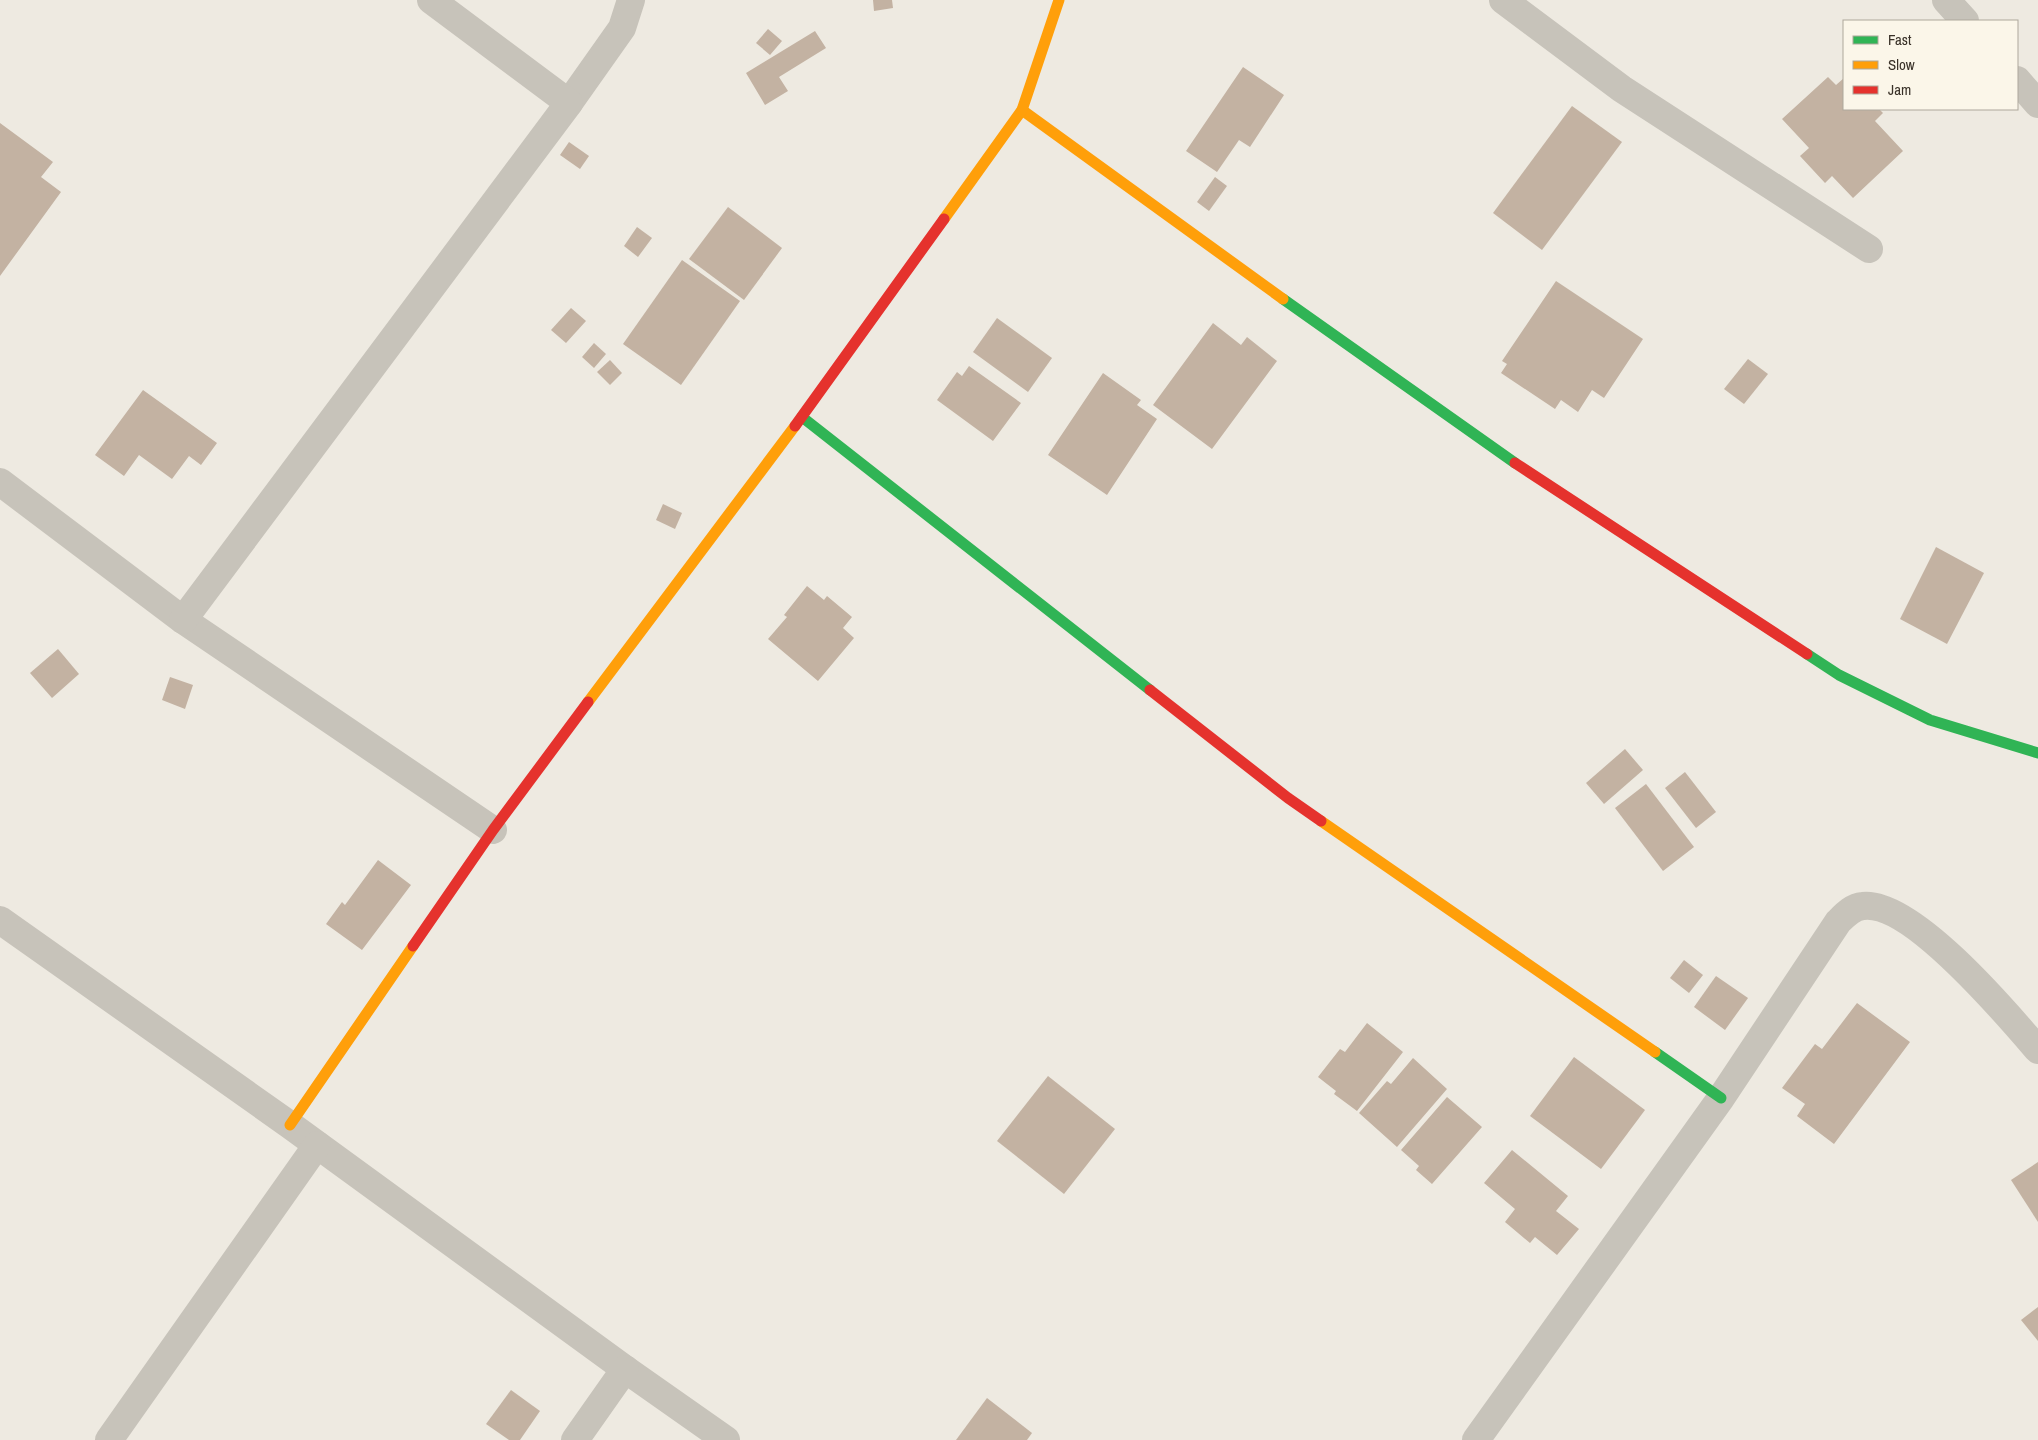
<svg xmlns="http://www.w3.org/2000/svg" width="2038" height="1440" font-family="'Archivo Narrow',sans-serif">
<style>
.building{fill:#c3b2a2}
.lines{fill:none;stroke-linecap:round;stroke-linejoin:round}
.street{stroke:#c7c3ba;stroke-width:28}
.fast{stroke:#30b455;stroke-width:11}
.slow{stroke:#ff9f0a;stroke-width:11}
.jam{stroke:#e5322d;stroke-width:11}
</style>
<rect width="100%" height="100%" fill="#eeeae1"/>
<g class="building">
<path d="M873 0H892L893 8 874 11Z"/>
<path d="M768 29 782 41 770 55 756 43Z"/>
<path d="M815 31 826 48 779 77 788 91 765 105 746 73Z"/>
<path d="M1243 67 1284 95 1250 147 1239 140 1217 172 1186 151Z"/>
<path d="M1828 77 1836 85 1844 78V109H1879L1883 113 1875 121 1903 151 1853 198 1832 176 1825 183 1800 156 1809 148 1782 119Z"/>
<path d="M1572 106 1622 142 1542 250 1493 213Z"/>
<path d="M0 123 53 162 41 177 61 192 0 276Z"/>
<path d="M569 142 589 156 580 169 560 155Z"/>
<path d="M1215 177 1227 186 1209 211 1197 202Z"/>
<path d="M728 207 782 248 744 300 689 259Z"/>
<path d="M637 227 652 238 638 257 624 246Z"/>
<path d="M682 260 740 301 681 385 623 344Z"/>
<path d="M1556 281 1643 339 1604 398 1592 390 1578 412 1561 400 1555 409 1501 373 1507 364 1502 361Z"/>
<path d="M571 308 586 321 566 343 551 330Z"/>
<path d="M997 318 1052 358 1028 392 973 352Z"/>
<path d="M1213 323 1241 345 1247 337 1277 361 1212 449 1153 405Z"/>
<path d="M594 343 606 354 594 368 582 357Z"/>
<path d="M1748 359 1768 374 1744 404 1724 389Z"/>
<path d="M610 360 622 373 610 385 597 372Z"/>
<path d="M969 366 1021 403 993 441 937 400 957 372 962 376Z"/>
<path d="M1103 373 1141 400 1137 405 1157 419 1107 495 1048 455Z"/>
<path d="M143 390 217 443 201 465 189 456 172 479 139 455 124 476 95 455Z"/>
<path d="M663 504 682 513 675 529 656 520Z"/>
<path d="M1936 547 1984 573 1947 644 1900 619Z"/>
<path d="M807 586 824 600 827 596 852 617 843 628 854 638 818 681 768 639 787 617 784 615Z"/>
<path d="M58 649 79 674 52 698 30 673Z"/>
<path d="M170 677 193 685 185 709 162 700Z"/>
<path d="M1625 749 1643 770 1604 804 1586 783Z"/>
<path d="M1685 772 1716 812 1696 828 1665 788Z"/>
<path d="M1646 784 1694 847 1663 871 1615 808Z"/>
<path d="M378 860 411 885 362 950 326 924 342 902 345 905Z"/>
<path d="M1684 960 1703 975 1689 993 1670 978Z"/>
<path d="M1716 976 1748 998 1725 1030 1694 1007Z"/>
<path d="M1857 1003 1910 1042 1834 1144 1797 1116 1805 1104 1782 1088 1815 1044 1822 1049Z"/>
<path d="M1367 1023 1403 1052 1357 1111 1334 1094 1336 1091 1318 1077 1340 1049 1345 1052Z"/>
<path d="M1574 1057 1645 1110 1601 1169 1530 1116Z"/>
<path d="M1413 1058 1447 1089 1397 1147 1359 1113 1387 1081 1391 1084Z"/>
<path d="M1048 1076 1115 1129 1064 1194 997 1141Z"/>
<path d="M1447 1097 1482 1127 1432 1184 1416 1170 1419 1166 1401 1150Z"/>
<path d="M1512 1150 1568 1196 1556 1211 1579 1229 1557 1255 1535 1237 1530 1243 1505 1222 1515 1209 1484 1183Z"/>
<path d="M2038 1162V1222L2011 1180Z"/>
<path d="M2038 1307V1341L2021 1320Z"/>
<path d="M511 1390 540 1411 520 1440H509L486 1424Z"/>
<path d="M987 1398 1032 1433 1027 1440H956Z"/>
</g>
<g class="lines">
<g class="street">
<path d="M1503 0 1622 89 1869 249"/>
<path d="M1946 0 1965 21"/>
<path d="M2017 80 2038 104"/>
<path d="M569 103 622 28 631 0"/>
<path d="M0 482 183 620 493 830"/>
<path d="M183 620 569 103 431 0"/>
<path d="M0 920 290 1125 625 1369 726 1440"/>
<path d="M109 1440 317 1145"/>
<path d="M575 1440 625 1369"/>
<path d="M1476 1440 1721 1098 1838 922C1845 915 1852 907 1863 906 1911 900 2008 1015 2038 1050"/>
</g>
<g class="fast">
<path d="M1283 299 1515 463"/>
<path d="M802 417 1150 690"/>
<path d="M1807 654 1839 675 1930 720 2038 753"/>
<path d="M1655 1052 1721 1098"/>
</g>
<g class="slow">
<path d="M1022 110 1283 299"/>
<path d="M944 219 1022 110 1059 0"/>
<path d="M588 702 795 426"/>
<path d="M1321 821 1655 1052"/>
<path d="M290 1125 413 946"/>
</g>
<g class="jam">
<path d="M795 426 944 219"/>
<path d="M1515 463 1807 654"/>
<path d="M1150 690 1288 798 1321 821"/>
<path d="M413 946 493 830 588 702"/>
</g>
</g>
<rect x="1843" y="20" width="175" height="90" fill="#fbf6e9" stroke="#ada79c"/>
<rect x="1853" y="36" width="25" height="8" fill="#30b455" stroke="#ada79c"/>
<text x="1888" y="45" font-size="15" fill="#393128">Fast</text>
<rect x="1853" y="61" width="25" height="8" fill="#ff9f0a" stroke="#ada79c"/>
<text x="1888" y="70" font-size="15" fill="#393128">Slow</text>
<rect x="1853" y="86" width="25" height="8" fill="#e5322d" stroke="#ada79c"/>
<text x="1888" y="95" font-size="15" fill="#393128">Jam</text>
</svg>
